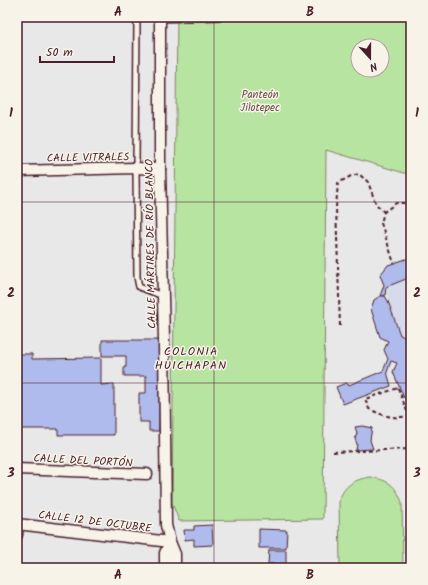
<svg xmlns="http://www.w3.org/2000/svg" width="428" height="585" font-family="Kalam,sans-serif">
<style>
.built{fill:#d7daea}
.green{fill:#b8e4a1;stroke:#818266;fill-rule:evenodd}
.building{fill:#aebbec;stroke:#4a1f2b}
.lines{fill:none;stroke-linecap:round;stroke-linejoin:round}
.lane-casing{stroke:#4a1f2b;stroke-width:8}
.street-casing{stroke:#4a1f2b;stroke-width:13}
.path{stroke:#4a1f2b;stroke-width:2;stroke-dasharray:4 3;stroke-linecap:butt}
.lane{stroke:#f7f3e8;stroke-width:5}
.street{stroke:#f7f3e8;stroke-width:10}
.grid{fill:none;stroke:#4a1f2b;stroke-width:1;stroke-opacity:0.55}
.labels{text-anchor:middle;stroke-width:3;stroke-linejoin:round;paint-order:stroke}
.park-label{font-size:11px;fill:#665048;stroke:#f7f3e8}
.street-label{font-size:11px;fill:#4a1f2b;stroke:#f7f3e8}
.neighbourhood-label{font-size:12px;letter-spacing:1px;fill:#4a1f2b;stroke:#f7f3e8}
.neatline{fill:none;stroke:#4a1f2b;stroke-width:1.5}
.grid-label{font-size:13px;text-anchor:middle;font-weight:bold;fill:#4a1f2b}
</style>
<rect width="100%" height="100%" fill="#e8e8e9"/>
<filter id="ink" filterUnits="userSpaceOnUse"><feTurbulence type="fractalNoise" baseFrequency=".025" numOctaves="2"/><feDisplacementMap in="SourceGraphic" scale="8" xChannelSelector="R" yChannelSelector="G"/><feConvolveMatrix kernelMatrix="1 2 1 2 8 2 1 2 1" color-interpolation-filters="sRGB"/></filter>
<g filter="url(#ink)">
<path class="built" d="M411 277V338L410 339 400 335 390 305 386 287Z"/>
<g class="green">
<path d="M177 17H411V175L326 150 323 519 179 521 172 503ZM358 46H382V70H358Z"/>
<path d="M371 477C390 481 395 485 402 502L403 568H340L339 502C343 485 355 479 371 477Z"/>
</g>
<g class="building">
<path d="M406 259 411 261V277L386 287 385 296H380L384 285 380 275 388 265Z"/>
<path d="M380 296H385L388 301 400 335 411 340V396L404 398 393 372 397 363 391 361 387 372 391 386 343 404 336 387 346 383 349 385 383 371 388 359 384 350 388 341 380 337 371 309 374 300Z"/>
<path d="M102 340H160L159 431H149V422H139V393H146V376H124V367H126V356H102Z"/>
<path d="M17 354H32V359L101 358V385L114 384V435H58V429H17Z"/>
<path d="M362 426 372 428 370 440 373 449 356 450 357 444 355 439 357 433 355 427Z"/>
<path d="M212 525 213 545 194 546V539L185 540 184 530H194V526Z"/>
<path d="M259 529 287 530 286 548H259Z"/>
<path d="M269 550H286V564H268Z"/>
</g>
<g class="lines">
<defs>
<g id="lane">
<path d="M137 17 136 168 137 277 139 287 163 296"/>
<path d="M160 19 219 17"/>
</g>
<g id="street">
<path d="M160 17V169L164 339 166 525 170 542 175 554V568"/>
<path d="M17 171 136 168 160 169"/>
<path d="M17 469 147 474"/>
<path d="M17 524 170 542"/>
<path d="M17 535 18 524"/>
<path d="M165 568V553L170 542"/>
</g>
</defs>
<use href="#lane" class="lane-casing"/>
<use href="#street" class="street-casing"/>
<g class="path">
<path d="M393 260 381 223 384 212 396 203H407L411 207"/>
<path d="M340 326 336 207 338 183 351 176 359 174 368 182 376 204 384 212"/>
<path d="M398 388 409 416C392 419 384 416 369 409L365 399Z"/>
<path d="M411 415 409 416 411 422"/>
<path d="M333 452 411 449"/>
<path d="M411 467V490"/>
<path d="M407 543H411"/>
</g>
<use href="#lane" class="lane"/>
<use href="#street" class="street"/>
</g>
</g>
<path class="grid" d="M214 17V568M17 202H411M17 383H411"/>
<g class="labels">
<g class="park-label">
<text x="260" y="98">Panteón<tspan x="260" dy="13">Jilotepec</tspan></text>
</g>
<g class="street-label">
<text transform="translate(88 157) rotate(-1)" y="4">CALLE VITRALES</text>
<text transform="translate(150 244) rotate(-91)" y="4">CALLE MÁRTIRES DE RÍO BLANCO</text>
<text transform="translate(83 460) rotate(3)" y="4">CALLE DEL PORTÓN</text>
<text transform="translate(95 521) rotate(7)" y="4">CALLE 12 DE OCTUBRE</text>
</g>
<g class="neighbourhood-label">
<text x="191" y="355">COLONIA<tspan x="191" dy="14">HUICHAPAN</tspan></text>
</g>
</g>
<rect width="428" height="585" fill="none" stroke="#f7f3e8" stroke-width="44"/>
<g transform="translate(370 58) rotate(159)"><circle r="19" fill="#f7f3e8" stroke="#b29e9c"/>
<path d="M0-3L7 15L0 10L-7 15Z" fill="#4a1f2b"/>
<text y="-6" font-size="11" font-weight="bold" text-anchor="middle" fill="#4a1f2b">N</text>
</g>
<path d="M40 56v6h74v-6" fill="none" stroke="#4a1f2b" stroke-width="2"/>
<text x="46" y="56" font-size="12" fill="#4a1f2b" stroke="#f7f3e8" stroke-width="3" paint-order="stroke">50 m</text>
<rect x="22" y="22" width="384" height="541" class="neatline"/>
<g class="grid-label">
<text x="118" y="16">A</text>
<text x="310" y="16">B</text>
<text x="11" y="117">1</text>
<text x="417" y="117">1</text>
<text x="11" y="297">2</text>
<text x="417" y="297">2</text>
<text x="11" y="477">3</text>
<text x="417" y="477">3</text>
<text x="118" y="579">A</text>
<text x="310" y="579">B</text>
</g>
</svg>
